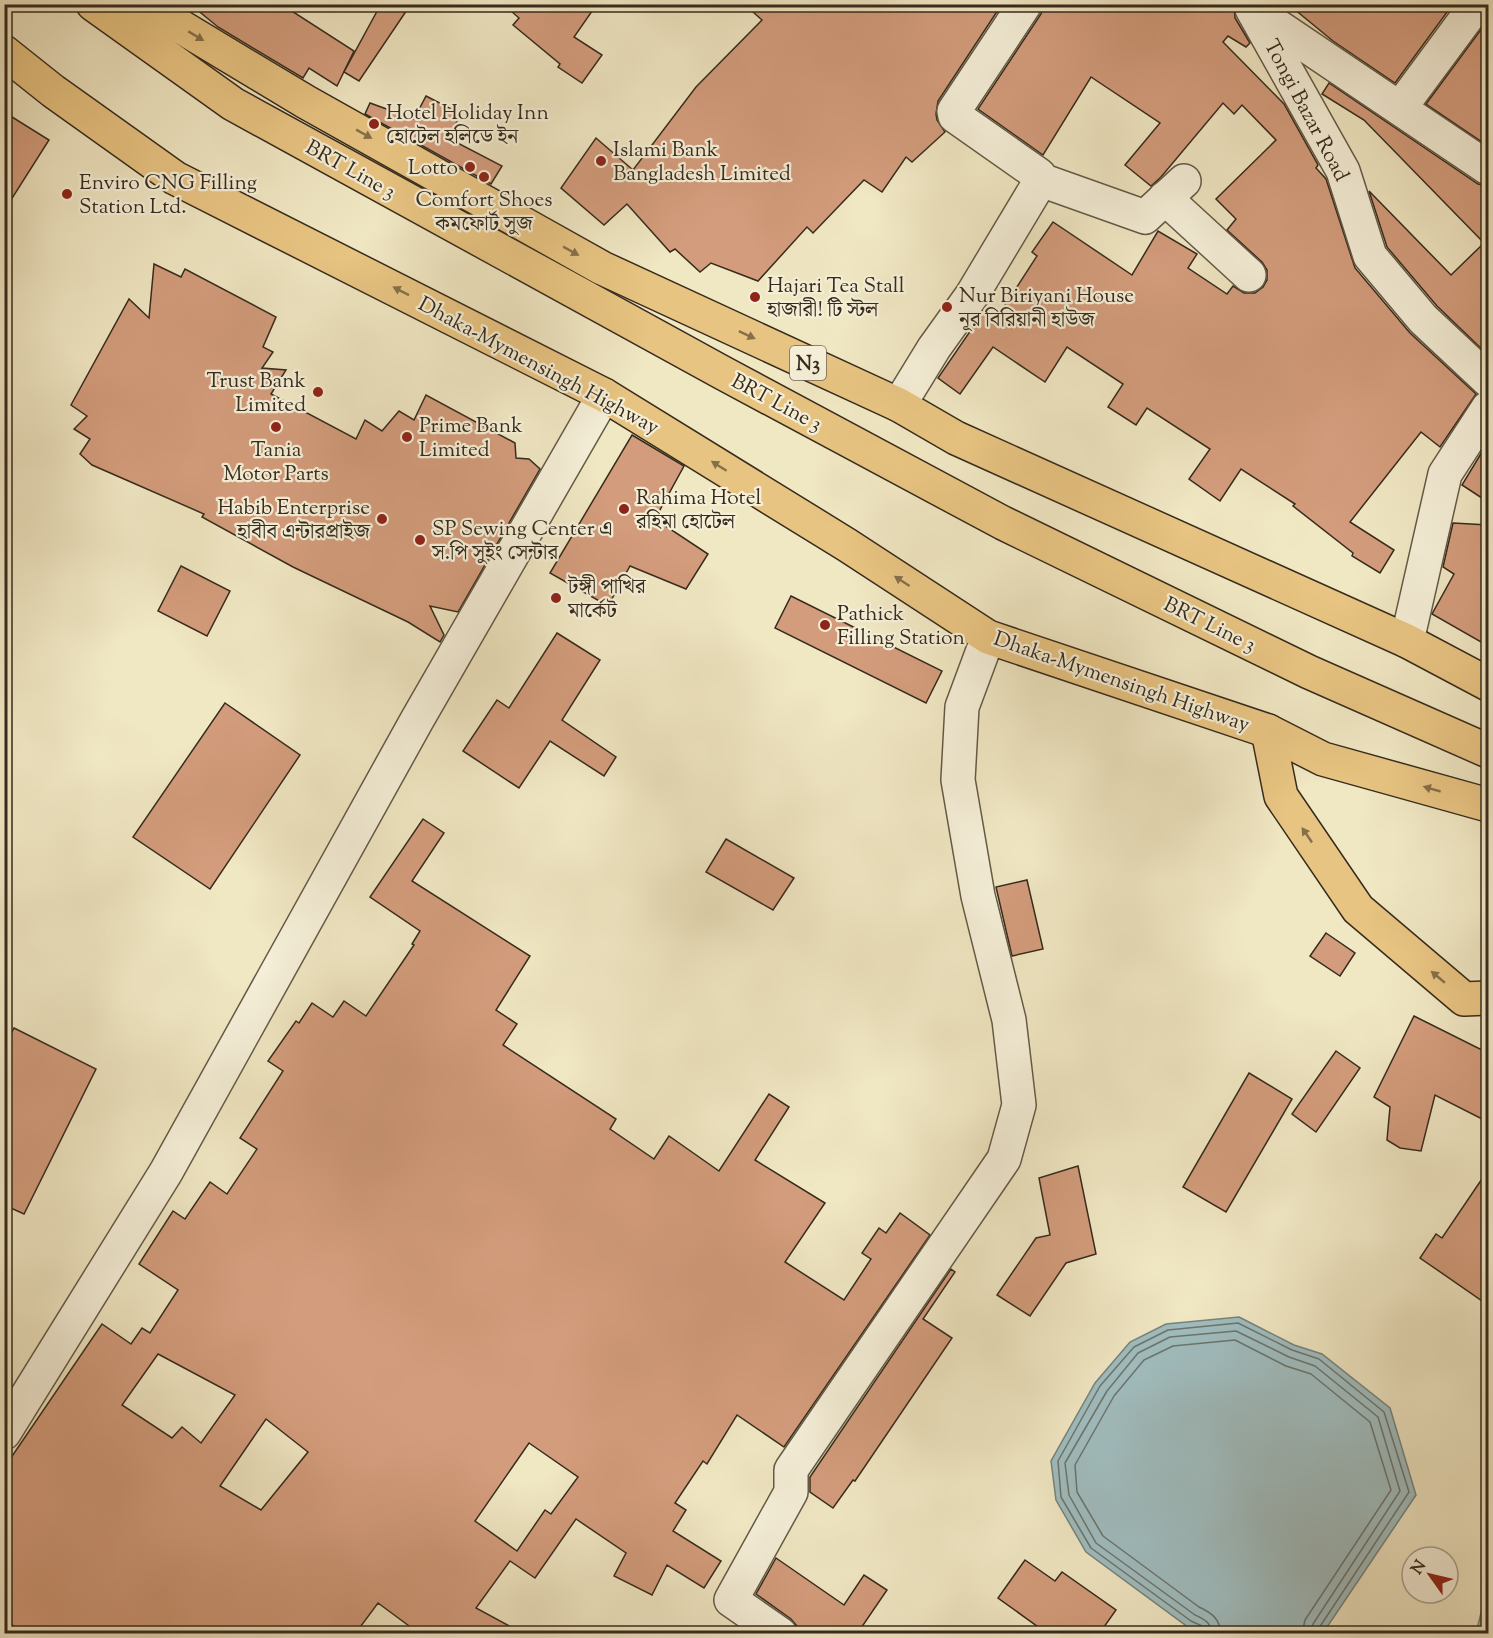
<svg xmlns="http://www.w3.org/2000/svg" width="1493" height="1638" font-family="'Sorts Mill Goudy','Noto Serif Bengali',serif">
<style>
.water{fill:#a0bdbf;stroke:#76837e;stroke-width:1.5}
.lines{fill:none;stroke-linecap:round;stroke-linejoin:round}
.shore{stroke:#6b746e;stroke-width:1.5}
.building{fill:#d39c7c;stroke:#362b1d;stroke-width:1.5;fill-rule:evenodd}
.minor-casing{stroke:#645a46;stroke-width:36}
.trunk-casing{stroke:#362b1d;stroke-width:36}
.motorway-casing{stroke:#362b1d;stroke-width:36}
.minor{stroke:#f5efd8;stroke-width:33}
.trunk{stroke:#e8c482;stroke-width:33}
.motorway{stroke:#e8c482;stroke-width:33}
.oneway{fill:#86704a}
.poi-dot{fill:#8f2418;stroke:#f5efd8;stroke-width:2}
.labels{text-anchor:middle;stroke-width:4.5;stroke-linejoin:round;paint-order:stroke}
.shield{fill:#f5efd8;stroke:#6f6655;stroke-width:1.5}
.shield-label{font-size:20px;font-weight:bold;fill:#362b1d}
.street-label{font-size:21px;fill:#362b1d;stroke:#f5efd8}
.poi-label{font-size:21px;fill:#362b1d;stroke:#f5efd8;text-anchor:start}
</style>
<rect width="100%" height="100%" fill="#f0e7c3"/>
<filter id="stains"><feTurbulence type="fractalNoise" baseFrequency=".00333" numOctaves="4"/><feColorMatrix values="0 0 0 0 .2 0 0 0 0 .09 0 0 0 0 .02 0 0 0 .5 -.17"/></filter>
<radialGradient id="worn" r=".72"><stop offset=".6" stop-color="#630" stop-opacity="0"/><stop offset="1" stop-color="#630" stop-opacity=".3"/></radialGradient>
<g class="water">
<path d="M1239 1317 1294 1345 1322 1354 1390 1408 1416 1495 1323 1633 1204 1634 1188 1627 1086 1552 1056 1500 1051 1461 1095 1383 1130 1342 1166 1324Z"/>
<path d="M1488 1585V1633H1476Z"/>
</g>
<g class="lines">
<g class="shore">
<path d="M1204 1634 1202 1626 1191 1621 1091 1548 1061 1497 1058 1461 1100 1386 1134 1347 1168 1330 1238 1323 1292 1350 1319 1359 1384 1412 1409 1492 1319 1628 1318 1634"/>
<path d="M1212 1634C1211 1622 1204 1619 1195 1615L1096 1543 1069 1495 1065 1463 1107 1391 1138 1353 1170 1337 1236 1331 1289 1357 1315 1366 1378 1417 1400 1491 1313 1624 1311 1634"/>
<path d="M1221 1634C1220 1619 1212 1613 1199 1607L1103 1536 1077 1492 1075 1465 1114 1396 1144 1360 1173 1346 1235 1340 1286 1366 1311 1374 1370 1422 1391 1490 1305 1620 1302 1634"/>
</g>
</g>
<g class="building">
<path d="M190 4H281L354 51 337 86 309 68 303 78 218 27Z"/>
<path d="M381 4H411L359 81 344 72Z"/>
<path d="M503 4H597L574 37 602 55 582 83 558 67 560 64 513 25 519 18Z"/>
<path d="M744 4H1002L938 101 936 114 937 120 945 132 912 162 906 157 882 192 864 180 813 233 807 227 758 281 711 263 700 272 675 249 670 252 627 204 604 225 561 188 596 138 633 170 696 87 762 20Z"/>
<path d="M1044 4H1234L1235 18 1250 43 1246 47 1228 36 1223 42 1284 104 1318 165 1316 168 1326 179 1355 268 1410 333 1476 394 1440 447 1421 432 1350 522 1394 550 1380 573 1352 556 1353 553 1293 506 1295 504 1241 469 1220 501 1189 479 1210 449 1147 408 1136 425 1108 407 1123 384 1067 347 1045 382 993 347 960 394 938 378 984 311 996 319 1037 256 1032 252 1053 222 1132 275 1158 231 1197 254 1188 268 1227 294 1233 286 1244 293H1255L1263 287 1267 280V270L1262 262 1227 230 1236 219 1216 199 1276 140 1242 105 1234 114 1223 103 1161 177 1151 186 1125 165 1160 123 1091 77 1043 155 978 109 1041 14Z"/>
<path d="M1288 4H1453L1395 83 1333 41Z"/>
<path d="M1488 20V146L1426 104Z"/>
<path d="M1329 83 1478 184 1488 186V355L1437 306 1387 247 1369 191 1451 275 1484 243 1364 120 1322 94Z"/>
<path d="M426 96 461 114 448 138 502 166 491 184 365 114 370 103 414 119Z"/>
<path d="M4 112 49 140 4 211Z"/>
<path d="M154 264 181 277 185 269 276 317 263 347 273 352 262 368 286 370 271 394 356 439 365 420 382 431 399 411 414 420 426 395 515 443 516 458 529 459 540 469 458 612 430 606 444 635 440 642 408 622 293 567 202 517 204 514 92 465 80 454 90 439 74 429 87 416 71 405 129 299 149 318Z"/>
<path d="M632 435 684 466 655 519 708 554 686 589 630 566 608 606 550 573Z"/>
<path d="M1488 442V502L1462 485Z"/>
<path d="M1453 523 1488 525V646L1432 614 1454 574 1443 567Z"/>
<path d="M181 566 230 591 207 636 158 611Z"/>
<path d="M791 596 942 671 926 703 775 628Z"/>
<path d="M557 633 600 660 562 720 616 757 604 776 550 741 519 788 463 751 497 700 509 708Z"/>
<path d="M225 703 300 755 210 889 133 837Z"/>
<path d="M423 819 444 833 412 881 530 956 496 1010 517 1024 503 1045 616 1119 610 1129 654 1159 669 1136 719 1171 769 1094 789 1107 755 1160 825 1203 785 1262 844 1300 871 1259 862 1253 879 1228 886 1233 900 1213 930 1235 784 1447 737 1415 707 1464 703 1461 675 1503 686 1510 673 1531 721 1561 704 1588 667 1565 652 1595 614 1576 626 1553 576 1519 535 1578 510 1561 476 1608 524 1634H420L378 1603 355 1634H25L4 1619V1468L102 1324 131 1344 142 1328 150 1333 178 1290 139 1264 173 1211 185 1219 210 1182 227 1194 257 1149 240 1138 283 1071 268 1061 296 1021 299 1023 312 1003 333 1017 344 1001 366 1016 414 945 412 944 420 931 370 897ZM158 1354 235 1395 201 1443 182 1427 172 1438 122 1405ZM266 1419 308 1452 261 1510 220 1486ZM529 1443 578 1477 551 1514 545 1510 517 1551 475 1521Z"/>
<path d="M726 839 794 878 773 910 706 872Z"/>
<path d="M1027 880 1043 949 1012 956 996 887Z"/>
<path d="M1326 933 1355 953 1340 976 1310 956Z"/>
<path d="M1414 1016 1488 1053V1122L1435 1095 1421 1151 1400 1148 1387 1140 1390 1107 1374 1097Z"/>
<path d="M14 1028 96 1069 24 1214 4 1205V1047Z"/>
<path d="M1336 1051 1360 1068 1316 1132 1292 1114Z"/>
<path d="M1249 1073 1292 1099 1226 1212 1183 1187Z"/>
<path d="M1078 1166 1096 1254 1066 1263 1030 1316 997 1295 1036 1238 1050 1235 1039 1178Z"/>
<path d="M1488 1170V1305L1420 1258 1436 1234 1442 1238Z"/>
<path d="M951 1269 955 1272 923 1319 952 1338 855 1481 853 1480 833 1508 810 1492V1477Z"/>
<path d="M776 1558 844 1605 864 1575 887 1590 857 1634H798L797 1626 791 1619 756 1594Z"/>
<path d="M1025 1560 1055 1581 1062 1572 1116 1610 1099 1634H1048L998 1598Z"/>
</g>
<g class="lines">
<defs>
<g id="minor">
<path d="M1252 9 1343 171 1370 256 1423 319 1488 380"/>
<path d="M1258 13 1488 168"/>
<path d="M1400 108 1477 4"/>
<path d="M1041 180 1145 217 1184 181"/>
<path d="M1165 198 1249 275"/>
<path d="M899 405 934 348 972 295 1041 180 1039 175 955 116 954 111 1025 4"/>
<path d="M1407 641 1445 474 1488 408"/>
<path d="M4 1433 166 1172 417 720 604 395"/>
<path d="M780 1634 731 1600 791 1492V1470L1004 1159 1019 1105 1009 1020 978 896 958 780 962 707 988 637"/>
</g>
<g id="trunk">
<path d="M147 4 168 19 306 102 602 268 899 405 956 438 1407 641 1488 684"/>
<path d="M4 52 53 91 175 178 604 395 847 545 988 637 1268 731 1323 759 1488 805"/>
<path d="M1268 731 1281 796 1358 909 1464 999 1488 998"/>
</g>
<path id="motorway" d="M93 4 233 104 723 373 1003 523 1309 672 1488 751"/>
</defs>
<use href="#minor" class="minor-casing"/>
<use href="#trunk" class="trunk-casing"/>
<use href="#motorway" class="motorway-casing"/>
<use href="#minor" class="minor"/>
<use href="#trunk" class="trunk"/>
<use href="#motorway" class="motorway"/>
</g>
<defs><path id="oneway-solid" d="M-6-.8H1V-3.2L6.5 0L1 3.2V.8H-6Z" transform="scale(1.5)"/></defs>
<g class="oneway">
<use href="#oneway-solid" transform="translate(196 36) rotate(31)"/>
<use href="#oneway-solid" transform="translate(364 134) rotate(29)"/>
<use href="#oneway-solid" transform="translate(571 251) rotate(29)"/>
<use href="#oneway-solid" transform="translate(401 291) rotate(-153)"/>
<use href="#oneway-solid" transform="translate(747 335) rotate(25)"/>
<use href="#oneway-solid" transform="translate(719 466) rotate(-148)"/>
<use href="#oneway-solid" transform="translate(902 581) rotate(-147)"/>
<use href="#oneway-solid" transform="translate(1432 789) rotate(-164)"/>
<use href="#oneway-solid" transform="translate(1307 835) rotate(-124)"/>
<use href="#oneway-solid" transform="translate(1438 977) rotate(-140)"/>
</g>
<g class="poi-dot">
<circle cx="374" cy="124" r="6"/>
<circle cx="601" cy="161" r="6"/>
<circle cx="470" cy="167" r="6"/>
<circle cx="484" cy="177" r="6"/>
<circle cx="67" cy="194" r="6"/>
<circle cx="755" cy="297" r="6"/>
<circle cx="947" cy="307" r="6"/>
<circle cx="318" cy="392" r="6"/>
<circle cx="276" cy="427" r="6"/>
<circle cx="407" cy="437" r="6"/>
<circle cx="624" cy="509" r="6"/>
<circle cx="382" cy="519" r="6"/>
<circle cx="420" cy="540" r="6"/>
<circle cx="556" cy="598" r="6"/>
<circle cx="825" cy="625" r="6"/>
</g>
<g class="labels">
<rect class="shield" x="790" y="346" width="36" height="34" rx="4.5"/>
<g class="shield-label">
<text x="808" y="370">N3</text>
</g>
<g class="street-label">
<text transform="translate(1307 110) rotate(62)" y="7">Tongi Bazar Road</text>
<text transform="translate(351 169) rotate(29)" y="7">BRT Line 3</text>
<text transform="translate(539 365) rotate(28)" y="7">Dhaka-Mymensingh Highway</text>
<text transform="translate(777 402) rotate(28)" y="7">BRT Line 3</text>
<text transform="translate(1210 624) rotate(26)" y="7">BRT Line 3</text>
<text transform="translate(1122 681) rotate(19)" y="7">Dhaka-Mymensingh Highway</text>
</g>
<g class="poi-label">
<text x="386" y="119">Hotel Holiday Inn<tspan x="386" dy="24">হোটেল হলিডে ইন</tspan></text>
<text x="613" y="156">Islami Bank<tspan x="613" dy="24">Bangladesh Limited</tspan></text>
<text x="458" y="174" text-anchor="end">Lotto</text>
<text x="79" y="189">Enviro CNG Filling<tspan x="79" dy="24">Station Ltd.</tspan></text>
<text x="484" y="206" text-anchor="middle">Comfort Shoes<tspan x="484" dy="24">কমফোর্ট সুজ</tspan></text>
<text x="767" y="292">Hajari Tea Stall<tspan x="767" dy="24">হাজারী! টি স্টল</tspan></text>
<text x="959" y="302">Nur Biriyani House<tspan x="959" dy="24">নূর বিরিয়ানী হাউজ</tspan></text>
<text x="306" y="387" text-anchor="end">Trust Bank<tspan x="306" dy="24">Limited</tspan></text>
<text x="419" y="432">Prime Bank<tspan x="419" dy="24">Limited</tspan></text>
<text x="276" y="456" text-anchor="middle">Tania<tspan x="276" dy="24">Motor Parts</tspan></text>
<text x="636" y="504">Rahima Hotel<tspan x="636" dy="24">রহিমা হোটেল</tspan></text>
<text x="370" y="514" text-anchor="end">Habib Enterprise<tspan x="370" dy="24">হাবীব এন্টারপ্রাইজ</tspan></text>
<text x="432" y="535">SP Sewing Center এ<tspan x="432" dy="24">স.পি সুইং সেন্টার</tspan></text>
<text x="568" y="593">টঙ্গী পাখির<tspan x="568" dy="24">মার্কেট</tspan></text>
<text x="837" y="620">Pathick<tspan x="837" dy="24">Filling Station</tspan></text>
</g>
</g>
<rect width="1493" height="1638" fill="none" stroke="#f0e7c3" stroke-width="24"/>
<rect x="6" y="6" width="1481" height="1626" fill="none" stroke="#362b1d" stroke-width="3"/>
<rect x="12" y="12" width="1469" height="1614" fill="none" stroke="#362b1d" stroke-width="1.5"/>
<g transform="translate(1430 1575) rotate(304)"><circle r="28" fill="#f5efd8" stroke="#a9a18d" stroke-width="1.5"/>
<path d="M0-4.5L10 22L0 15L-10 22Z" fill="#8f2418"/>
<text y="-9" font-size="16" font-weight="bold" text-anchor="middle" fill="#362b1d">N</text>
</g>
<rect width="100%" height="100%" filter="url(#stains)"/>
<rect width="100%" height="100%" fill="url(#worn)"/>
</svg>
